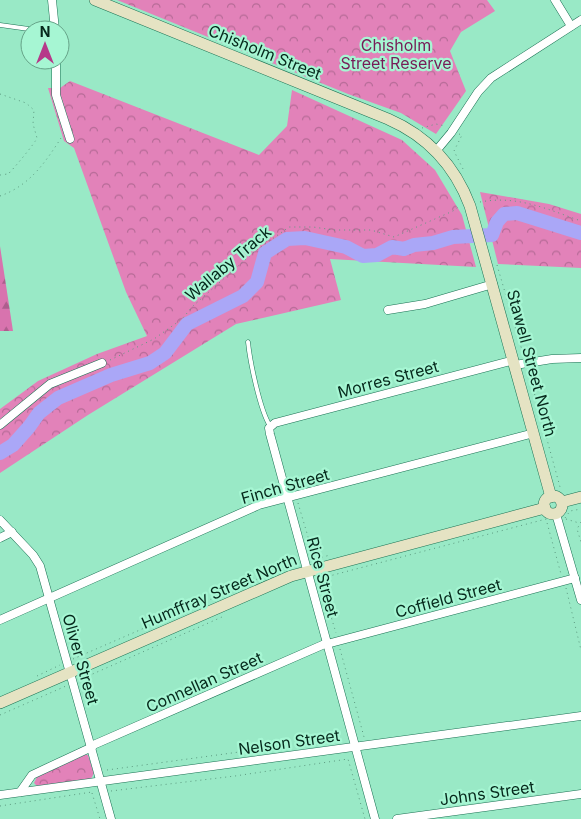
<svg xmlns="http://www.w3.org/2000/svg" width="581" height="819" font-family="Inter,sans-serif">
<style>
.forest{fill:url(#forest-firs)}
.park{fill:url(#park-crowns)}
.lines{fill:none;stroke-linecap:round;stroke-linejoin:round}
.river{stroke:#aaa7f7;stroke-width:14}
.lane-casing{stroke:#1a7153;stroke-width:5}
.street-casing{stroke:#1a7153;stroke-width:9}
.secondary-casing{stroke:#1a7153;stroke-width:12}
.path{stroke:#5c9a80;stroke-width:1;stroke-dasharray:1 4;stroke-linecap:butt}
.lane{stroke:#fff;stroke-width:4}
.street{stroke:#fff;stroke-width:8}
.secondary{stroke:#e5e3c3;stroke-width:11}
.labels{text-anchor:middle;stroke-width:4.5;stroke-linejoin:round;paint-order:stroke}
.park-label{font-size:16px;fill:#771c57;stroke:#a6f6d3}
.street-label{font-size:16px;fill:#05281b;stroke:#a6f6d3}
</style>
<defs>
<pattern id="forest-firs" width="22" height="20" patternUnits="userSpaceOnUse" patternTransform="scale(1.25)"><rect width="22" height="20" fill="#d873ae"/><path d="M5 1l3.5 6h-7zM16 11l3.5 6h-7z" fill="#ad5e8d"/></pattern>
<pattern id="park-crowns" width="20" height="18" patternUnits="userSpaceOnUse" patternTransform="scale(1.25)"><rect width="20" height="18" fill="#e282b9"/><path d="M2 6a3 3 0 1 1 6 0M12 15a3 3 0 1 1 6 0" fill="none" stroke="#b56a96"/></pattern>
</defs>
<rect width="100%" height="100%" fill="#99e9c6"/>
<path class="forest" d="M0 246 13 331H0Z"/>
<g class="park">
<path d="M117 0H487L495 11 461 32 450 51 466 91 436 134 401 113 348 94Z"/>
<path d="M70 81 259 155 287 126 292 90 402 140 435 170 462 215 476 267 330 259 341 300 236 324 88 415 0 473V409L38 381 97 354 147 336 126 292 74 148 64 141 48 88H60Z"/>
<path d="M480 192 549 204 581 214V268L498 264Z"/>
<path d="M83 754 88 755 94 773 91 779 37 786 34 783 37 777Z"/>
</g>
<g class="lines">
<path class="river" d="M0 453 13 445 29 427 39 413 58 398 111 375 150 363 165 353 187 324 243 296 257 282 265 253 287 239 305 238 346 247 363 256 377 255 392 247 404 249 414 245 433 243 453 237 492 235 497 222 504 214 517 213 581 233"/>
<defs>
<g id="lane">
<path d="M0 25 36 30"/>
<path d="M248 342C250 362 260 410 270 426"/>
</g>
<g id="street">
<path d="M52 0 55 30"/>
<path d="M555 0 571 26"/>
<path d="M56 60V95L70 139"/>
<path d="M436 151 451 133 478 92 491 78 581 20"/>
<path d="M388 310 425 304 493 284"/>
<path d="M515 365 552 359 581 358"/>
<path d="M0 425 50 384 102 363"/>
<path d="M556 514 581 600"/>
<path d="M0 520 33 555 40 566 111 819"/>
<path d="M0 538 12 532"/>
<path d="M0 620 259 505 534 433"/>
<path d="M327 644 575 578"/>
<path d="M91 746 327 643"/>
<path d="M20 792 32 775 92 747"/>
<path d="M0 795 581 716"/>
<path d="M375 819 270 434 269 428 275 423 514 360"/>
<path d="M397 819 581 794"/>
</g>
<g id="secondary">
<path d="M95 0 388 119C427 136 455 166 470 206L551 497"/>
<circle cx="553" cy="505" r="9"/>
<path d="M562 502 581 497"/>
<path d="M0 703 291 576 545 508"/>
</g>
</defs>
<use href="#lane" class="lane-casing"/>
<use href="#street" class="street-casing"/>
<use href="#secondary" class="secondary-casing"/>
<g class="path">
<path d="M0 94 26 103 34 110 33 124 37 138C36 142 11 172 8 174 6 174 2 175 0 175"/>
<path d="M422 128 436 124 445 126"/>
<path d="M459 134 462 135 454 151 463 169"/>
<path d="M0 196C29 186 45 163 61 138"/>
<path d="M480 202C517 195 547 209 581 221"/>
<path d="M497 265 524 357"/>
<path d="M110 360 154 339 182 319 193 306 254 252 289 227H313L334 230H371L394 237 453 211 460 206"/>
<path d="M528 370 560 487"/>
<path d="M298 503 314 557"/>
<path d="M565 518 570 511 581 509"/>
<path d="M566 519 579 523"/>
<path d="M581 522 577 529 581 542"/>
<path d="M312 560 330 555"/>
<path d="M318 579 546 519 561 574"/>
<path d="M320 580 336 633"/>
<path d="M566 588 581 650"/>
<path d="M340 649 364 737"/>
<path d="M73 659 278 570"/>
<path d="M37 676 60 665"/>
<path d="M79 680 222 617"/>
<path d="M0 715 66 686"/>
<path d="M107 770 342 738"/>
<path d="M111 791 235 776 348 759 365 819"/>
<path d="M92 793 100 819"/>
<path d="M0 806 92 792"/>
</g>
<use href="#lane" class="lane"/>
<use href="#street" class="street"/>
<use href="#secondary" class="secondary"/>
</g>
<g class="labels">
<g class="park-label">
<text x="396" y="51">Chisholm<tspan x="396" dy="18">Street Reserve</tspan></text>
</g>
<g class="street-label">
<text transform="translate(265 52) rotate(22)" y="6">Chisholm Street</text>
<text transform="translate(228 263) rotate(-40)" y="6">Wallaby Track</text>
<text transform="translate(532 363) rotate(75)" y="6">Stawell Street North</text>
<text transform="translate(388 379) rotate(-15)" y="6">Morres Street</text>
<text transform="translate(285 486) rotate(-16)" y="6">Finch Street</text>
<text transform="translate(323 577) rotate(75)" y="6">Rice Street</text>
<text transform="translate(219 591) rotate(-23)" y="6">Humffray Street North</text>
<text transform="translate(448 598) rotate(-15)" y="6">Coffield Street</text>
<text transform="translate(81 659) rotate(74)" y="6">Oliver Street</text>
<text transform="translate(204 682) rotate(-24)" y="6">Connellan Street</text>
<text transform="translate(289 742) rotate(-8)" y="6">Nelson Street</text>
<text transform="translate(487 793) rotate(-8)" y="6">Johns Street</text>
</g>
</g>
<g transform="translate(45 45)"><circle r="24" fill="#a6f6d3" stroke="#66a489"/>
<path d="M0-4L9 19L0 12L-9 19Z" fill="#b63989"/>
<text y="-8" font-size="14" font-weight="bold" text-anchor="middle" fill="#05281b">N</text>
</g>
</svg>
